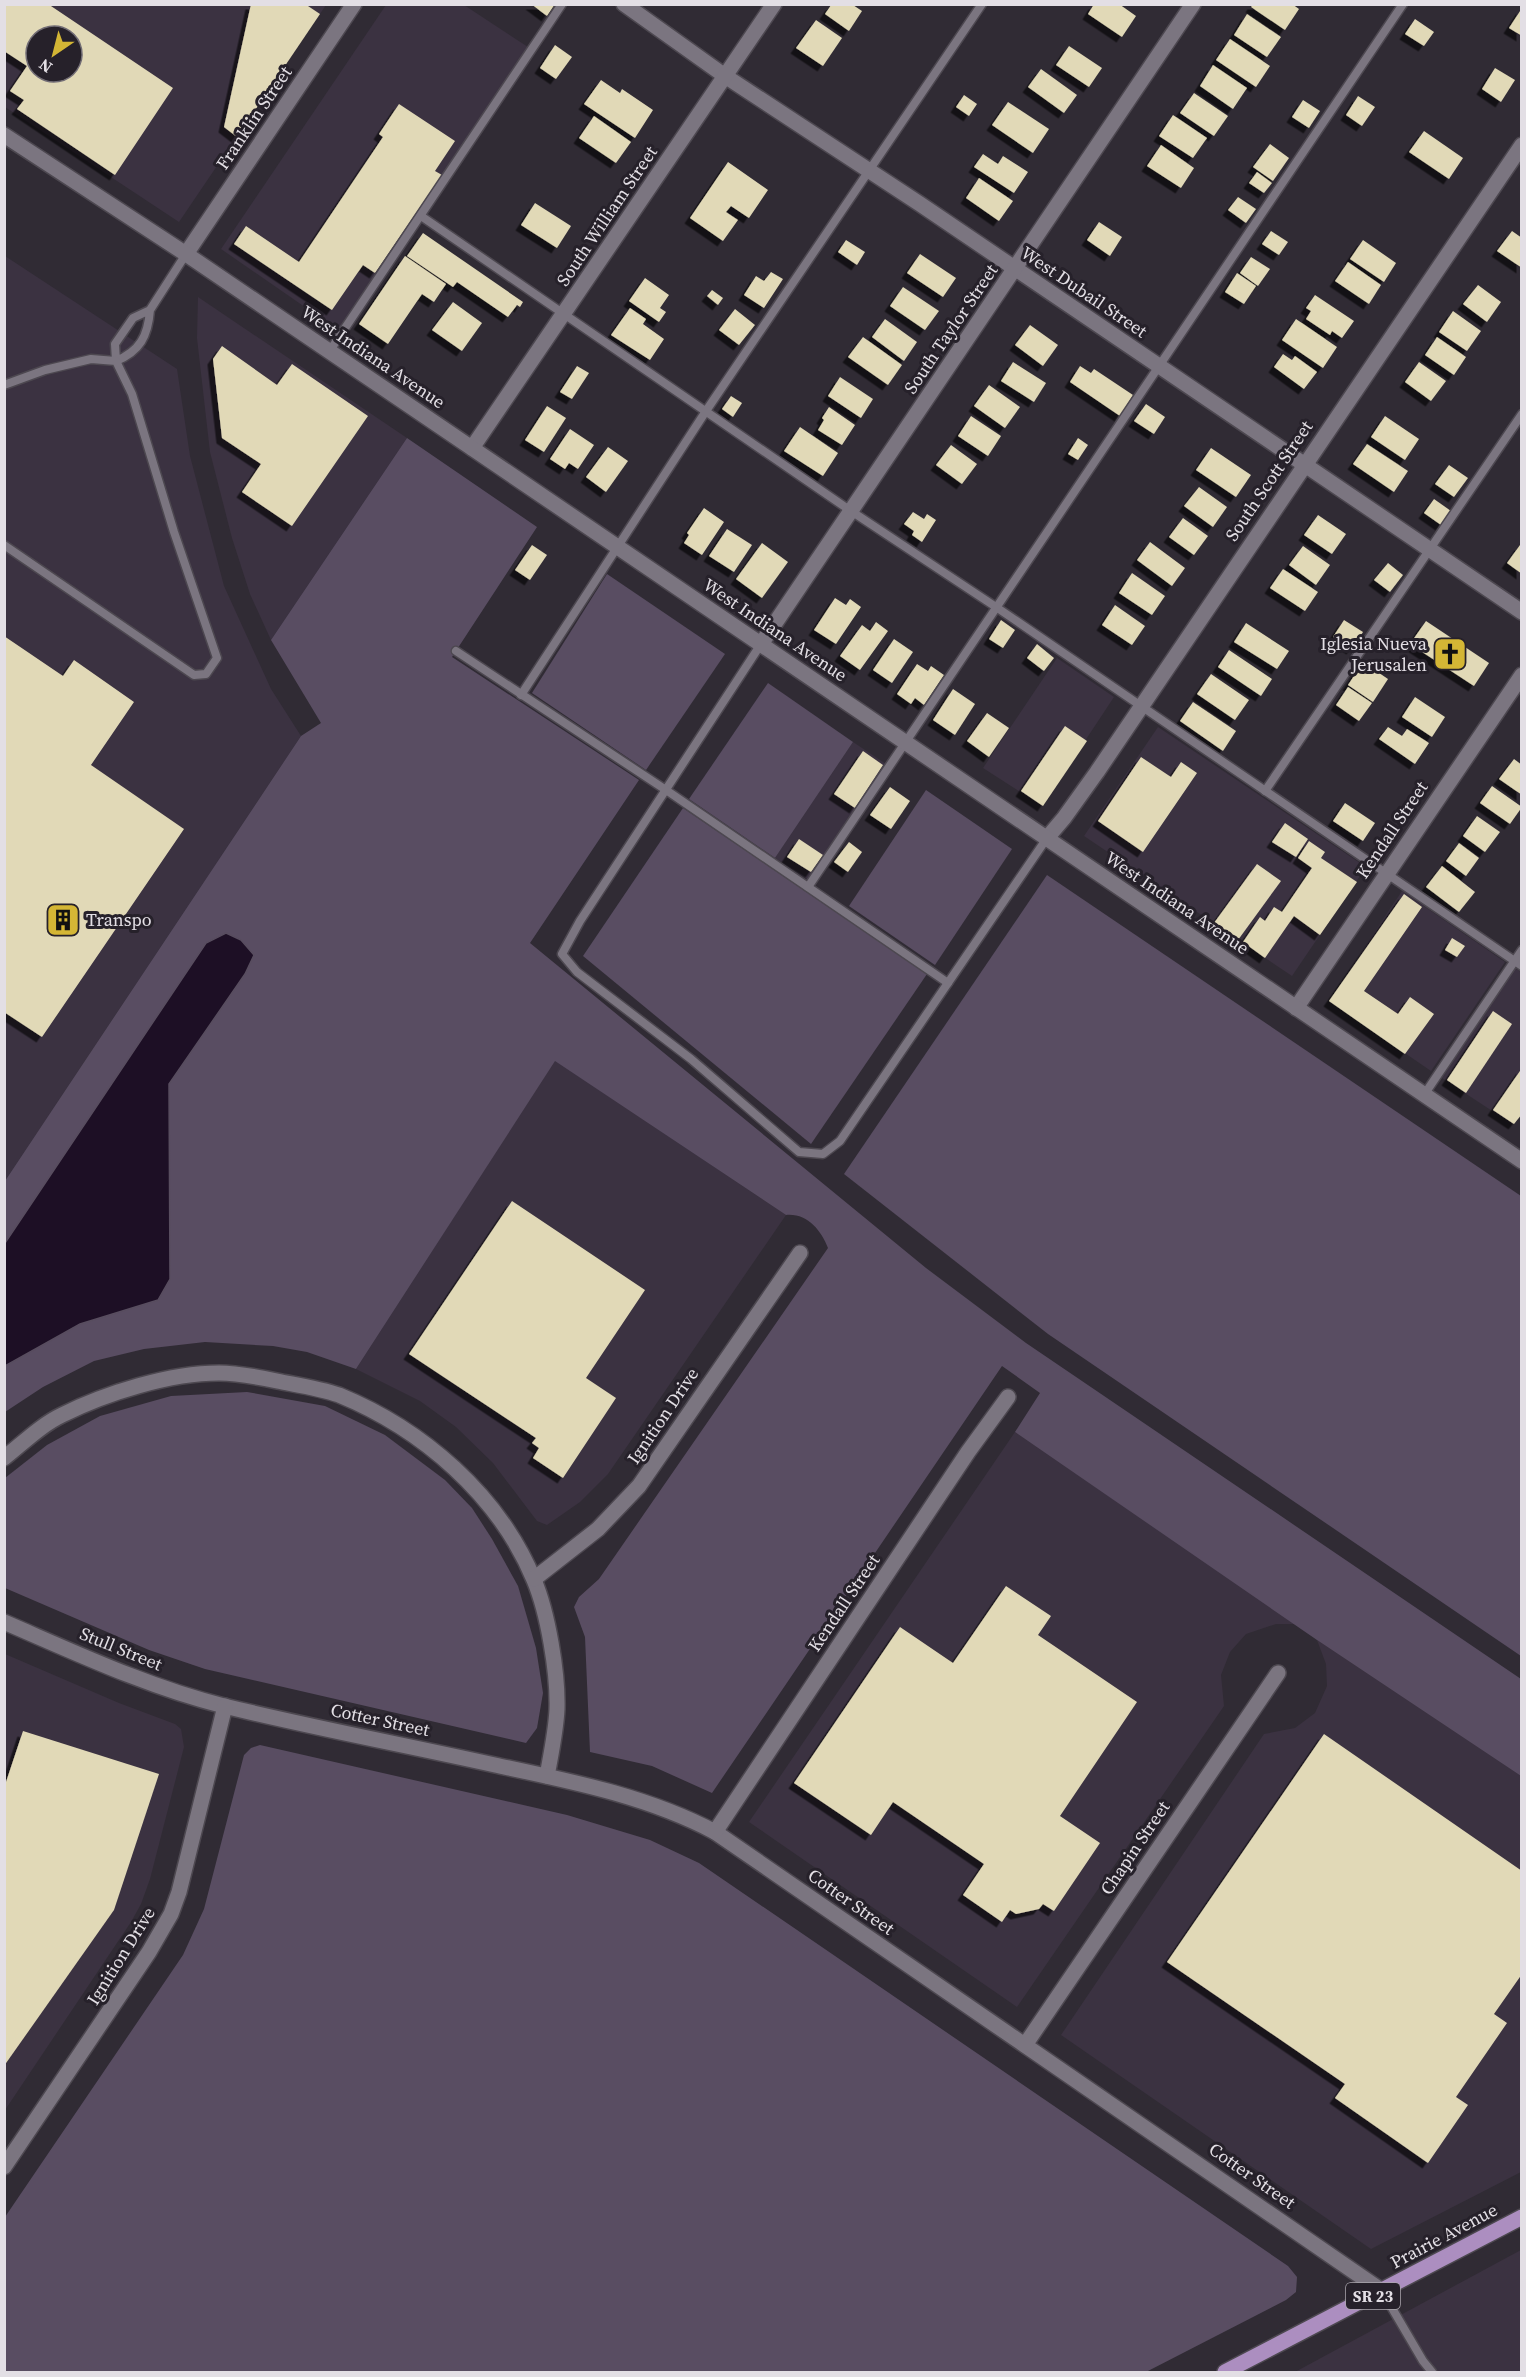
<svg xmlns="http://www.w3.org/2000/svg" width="1526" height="2377" font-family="'Source Serif 4',serif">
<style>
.built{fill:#3b3241;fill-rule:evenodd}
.green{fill:#594d62}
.water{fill:#1d0f25;stroke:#584d5f;stroke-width:1.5}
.building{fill:#e1d9b7;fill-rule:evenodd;filter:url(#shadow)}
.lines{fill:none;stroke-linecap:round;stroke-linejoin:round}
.service-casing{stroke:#4d4850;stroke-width:11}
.minor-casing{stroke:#4d4850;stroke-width:18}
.tertiary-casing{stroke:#4d4850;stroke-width:18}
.primary-casing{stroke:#4d4850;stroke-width:18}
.service{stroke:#7b7580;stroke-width:8}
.minor{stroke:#7b7580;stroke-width:15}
.tertiary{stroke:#7b7580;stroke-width:15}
.primary{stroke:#ac8ec0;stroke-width:15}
.labels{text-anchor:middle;stroke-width:6;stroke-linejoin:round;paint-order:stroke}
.shield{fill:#26212a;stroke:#aaa6ad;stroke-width:1.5}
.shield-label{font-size:16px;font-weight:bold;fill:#e3dfe5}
.street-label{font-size:18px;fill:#e3dfe5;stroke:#26212a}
.poi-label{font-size:18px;fill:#e3dfe5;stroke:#26212a;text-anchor:end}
</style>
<defs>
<filter id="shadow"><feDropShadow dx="-5.5" dy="5.5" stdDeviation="0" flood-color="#0009"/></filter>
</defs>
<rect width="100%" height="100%" fill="#302b34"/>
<g class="built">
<path d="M4 5H326L179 222 5 107ZM36 36H72V72H36Z"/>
<path d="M386 5H464L528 47 338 330 221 249Z"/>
<path d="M5 256 177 369 190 456 224 586 271 689 301 736 5 1181Z"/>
<path d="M198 297 407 438 271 640 250 594 232 538 210 452 197 338Z"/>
<path d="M1057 658 1114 697 1042 806 983 768Z"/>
<path d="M1158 727 1366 867 1292 976 1084 836Z"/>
<path d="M853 742 886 764 807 879 775 858Z"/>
<path d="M1402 891 1505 962 1431 1071 1329 1001Z"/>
<path d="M1515 968 1521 972V1110L1512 1124 1442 1078Z"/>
<path d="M555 1060 786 1215 608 1474 580 1502 547 1525 537 1521 493 1463 456 1427 420 1401 356 1369Z"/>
<path d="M1015 1432 1296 1624H1276L1246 1634 1230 1652 1221 1675 1224 1706 1017 2007 749 1822Z"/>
<path d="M1317 1640 1521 1776V2172L1371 2249 1061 2035 1264 1734 1295 1728 1315 1713 1327 1686 1326 1664Z"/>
<path d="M5 1654 119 1703 175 1724 181 1729 184 1747 150 1879 141 1904 131 1922 5 2110Z"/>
<path d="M1521 2250V2372H1295Z"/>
</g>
<g class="green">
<path d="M407 438 537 527 452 657 639 780 530 943 926 1268 1026 1343 1521 1679V1776L1317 1640 1015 1432 1040 1393 1002 1366 712 1793 652 1766 590 1752 585 1637 574 1607 579 1597 599 1579 828 1248C821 1230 807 1213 786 1215L555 1061 356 1369 307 1352 273 1346 205 1342 144 1349 94 1361 43 1387 5 1412V1181L301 736 321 723 271 640Z"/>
<path d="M607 574 725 654 646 770 532 693Z"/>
<path d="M768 683 853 742 775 858 689 799Z"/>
<path d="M926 790 1012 849 935 965 849 906Z"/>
<path d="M683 808 927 974 811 1144 583 956Z"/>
<path d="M1047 875 1521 1196V1656L1048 1334 844 1174Z"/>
<path d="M247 1392 325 1406 385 1435 445 1480 472 1508 492 1539 518 1586 536 1648 543 1693 537 1728 526 1743 205 1669 149 1650 5 1588V1478L47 1445 100 1416 171 1396Z"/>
<path d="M260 1745 567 1815 650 1840 699 1863 1288 2266 1297 2277 1296 2292 1286 2300 1146 2372H5V2217L183 1955 204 1909 244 1755 251 1748Z"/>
</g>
<path class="water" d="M226 933 241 940 254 955 245 974 169 1084 170 1279 158 1300 80 1324 5 1366V1243L206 943Z"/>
<g class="building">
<path d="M4 4H48L173 88 115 175 17 109 24 100 10 91 27 66 4 51ZM36 36H72V72H36Z"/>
<path d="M251 4H305L320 14 237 137 224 127Z"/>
<path d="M531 4H555L547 16Z"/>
<path d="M1094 4H1119L1136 16 1122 37 1088 14Z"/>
<path d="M1253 4H1292L1299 9 1285 30 1251 7Z"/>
<path d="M831 5H853L862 11 849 31 825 14Z"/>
<path d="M1522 8V36L1509 28Z"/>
<path d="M1247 14 1281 37 1267 57 1234 35Z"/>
<path d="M1415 19 1434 32 1424 46 1405 34Z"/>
<path d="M816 20 842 38 823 66 796 48Z"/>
<path d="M1230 39 1270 66 1256 87 1216 60Z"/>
<path d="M555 45 572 57 556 79 540 68Z"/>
<path d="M1069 46 1102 68 1089 87 1056 65Z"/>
<path d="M1213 65 1247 88 1233 109 1200 86Z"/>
<path d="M1495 68 1515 80 1501 102 1482 89Z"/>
<path d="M1041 69 1077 95 1064 113 1028 87Z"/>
<path d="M601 80 620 93 622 89 653 110 635 138 584 104Z"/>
<path d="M1194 93 1228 116 1214 136 1180 113Z"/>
<path d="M964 95 977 104 969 116 956 107Z"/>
<path d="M1358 96 1375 107 1362 126 1346 115Z"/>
<path d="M1303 100 1320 111 1309 128 1292 117Z"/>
<path d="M1008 102 1049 129 1033 153 992 125Z"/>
<path d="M399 104 455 141 435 171 442 175 375 273 363 265 332 310 234 244 246 226 299 262 383 137 379 134Z"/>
<path d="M1173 115 1207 138 1193 158 1159 136Z"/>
<path d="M594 116 631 142 616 163 579 138Z"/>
<path d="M1424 131 1463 158 1449 179 1409 152Z"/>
<path d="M1270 144 1289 158 1273 181 1253 167Z"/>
<path d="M1161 145 1194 168 1181 188 1147 166Z"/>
<path d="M983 154 998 164 1003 156 1028 172 1014 193 974 167Z"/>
<path d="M728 162 768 190 749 218 731 206 726 212 738 220 723 241 690 218Z"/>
<path d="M1257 172 1272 183 1264 193 1249 183Z"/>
<path d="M979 178 1013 201 999 221 966 198Z"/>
<path d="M1238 197 1256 209 1246 223 1228 210Z"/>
<path d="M535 203 571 226 557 248 521 225Z"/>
<path d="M1099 222 1122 237 1110 256 1087 240Z"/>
<path d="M1271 231 1288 242 1279 255 1262 244Z"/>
<path d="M1512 231 1522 238V268L1497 251Z"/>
<path d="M423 233 523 302 520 307 517 305 508 317 457 282 453 287 407 256Z"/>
<path d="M846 240 865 252 857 265 838 252Z"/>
<path d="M1363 240 1396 263 1384 282 1350 259Z"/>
<path d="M920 254 956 278 943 297 907 273Z"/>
<path d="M405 256 446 284 434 302 422 294 388 344 359 324Z"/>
<path d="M1251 257 1270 269 1258 286 1240 273Z"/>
<path d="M1348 262 1381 285 1369 304 1335 281Z"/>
<path d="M771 272 783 279 764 308 744 295 756 276 764 281Z"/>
<path d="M1237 273 1256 286 1244 304 1225 292Z"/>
<path d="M645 278 669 295 660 308 666 312 659 322 629 301Z"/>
<path d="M1478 285 1501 302 1487 322 1463 304Z"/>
<path d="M903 287 939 311 925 330 890 306Z"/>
<path d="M712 290 723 298 718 305 707 296Z"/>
<path d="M1315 295 1354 321 1342 338 1332 331 1330 335 1306 319 1311 311 1306 308Z"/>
<path d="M453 302 482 323 462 351 432 330Z"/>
<path d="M630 308 646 319 643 324 664 339 650 360 611 335Z"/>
<path d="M735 309 755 325 739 345 719 330Z"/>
<path d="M1453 311 1481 331 1467 351 1439 332Z"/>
<path d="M885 319 917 342 904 361 872 337Z"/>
<path d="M1296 319 1337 347 1323 368 1282 340Z"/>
<path d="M1030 325 1058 345 1043 366 1015 345Z"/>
<path d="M863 337 902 365 888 385 848 357Z"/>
<path d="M1437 337 1466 357 1454 375 1425 355Z"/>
<path d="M222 346 277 385 292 364 368 416 292 526 242 492 261 464 222 438 213 359Z"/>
<path d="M1283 354 1292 360 1295 356 1317 372 1304 389 1274 367Z"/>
<path d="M1013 362 1046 383 1034 402 1001 381Z"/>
<path d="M1419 362 1446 381 1431 401 1405 382Z"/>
<path d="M577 366 589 373 572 399 560 392Z"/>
<path d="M1080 366 1091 373 1094 369 1133 395 1120 416 1070 382Z"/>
<path d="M840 377 873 399 861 418 828 396Z"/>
<path d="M989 385 1020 407 1005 428 974 406Z"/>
<path d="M731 396 742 403 733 417 722 409Z"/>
<path d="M1146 404 1165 417 1154 434 1134 421Z"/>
<path d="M547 406 566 418 544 452 525 440Z"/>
<path d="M829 407 855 425 842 445 818 430 824 420 822 418Z"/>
<path d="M971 416 1001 436 988 456 958 436Z"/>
<path d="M1385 416 1419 439 1405 460 1371 437Z"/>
<path d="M800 427 838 453 823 476 784 451Z"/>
<path d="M570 429 594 445 578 469 569 463 565 469 550 459Z"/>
<path d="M1078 438 1088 445 1078 460 1068 454Z"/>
<path d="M1367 444 1408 471 1394 492 1353 464Z"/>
<path d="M951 445 977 464 962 484 936 465Z"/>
<path d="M608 447 628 461 606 492 586 477Z"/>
<path d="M1211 448 1251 475 1236 497 1196 470Z"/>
<path d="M1449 465 1468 478 1454 497 1435 484Z"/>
<path d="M1199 487 1227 507 1213 527 1184 506Z"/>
<path d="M1434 499 1451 511 1441 525 1424 513Z"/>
<path d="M704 508 724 522 702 555 684 543 689 535 687 533Z"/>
<path d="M913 512 924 519 927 514 936 520 922 542 912 535 914 531 904 524Z"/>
<path d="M1318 515 1346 534 1332 554 1304 535Z"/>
<path d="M1183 518 1208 536 1194 555 1169 537Z"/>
<path d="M727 529 752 545 734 572 709 556Z"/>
<path d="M1150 542 1185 568 1172 586 1137 560Z"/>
<path d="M762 543 788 562 762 598 736 579Z"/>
<path d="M532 545 547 555 530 580 515 570Z"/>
<path d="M1520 545H1522V574L1507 563Z"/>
<path d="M1303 546 1330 565 1316 585 1289 565Z"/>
<path d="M1388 563 1403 575 1390 592 1374 580Z"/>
<path d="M1283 569 1318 592 1305 611 1270 588Z"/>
<path d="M1132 573 1165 596 1152 615 1119 593Z"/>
<path d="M835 598 846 605 850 599 861 607 836 644 814 630Z"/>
<path d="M1115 605 1145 626 1132 645 1102 625Z"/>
<path d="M1001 620 1015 630 1003 648 989 639Z"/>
<path d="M1344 620 1363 632 1352 649 1333 637Z"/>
<path d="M1426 621 1489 663 1474 686 1410 644Z"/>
<path d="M876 622 888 631 860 670 840 656 862 625 870 631Z"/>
<path d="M1246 623 1289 651 1277 669 1234 642Z"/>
<path d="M4 636 63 676 74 660 134 702 91 765 184 829 42 1037 4 1012Z"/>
<path d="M894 639 913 652 892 683 873 670Z"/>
<path d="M1037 644 1054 658 1044 671 1027 658Z"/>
<path d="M1229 650 1272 679 1261 696 1218 667Z"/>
<path d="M1363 662 1388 679 1373 702 1348 685Z"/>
<path d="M917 664 928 671 931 666 944 675 924 705 915 698 911 704 897 694Z"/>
<path d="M1211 674 1249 700 1235 720 1197 694Z"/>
<path d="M1348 687 1372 703 1359 721 1336 705Z"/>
<path d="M953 689 975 704 955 735 933 720Z"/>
<path d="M1415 697 1445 717 1432 737 1402 717Z"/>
<path d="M1193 702 1236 731 1223 751 1180 721Z"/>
<path d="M987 713 1009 728 989 757 967 741Z"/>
<path d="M1065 726 1087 741 1043 806 1021 791Z"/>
<path d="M1388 727 1402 736 1407 729 1429 743 1415 764 1379 739Z"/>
<path d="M863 751 883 765 855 808 834 794Z"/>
<path d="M1141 757 1171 777 1181 762 1197 773 1143 852 1098 821Z"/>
<path d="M1514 759 1522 765V795L1499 779Z"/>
<path d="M1492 786 1522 807 1510 824 1480 803Z"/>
<path d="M890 787 910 801 891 829 870 815Z"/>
<path d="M1345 803 1375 823 1363 841 1333 821Z"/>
<path d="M1477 816 1500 832 1485 852 1463 836Z"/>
<path d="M1285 823 1308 839 1296 857 1272 842Z"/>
<path d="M799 839 823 855 811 872 787 857Z"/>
<path d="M1309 841 1325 852 1321 858 1357 882 1320 935 1294 916 1265 958 1243 942 1260 917 1265 921 1274 907 1282 912 1312 868 1298 858Z"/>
<path d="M849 842 862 852 848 872 834 862Z"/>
<path d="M1459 843 1479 858 1466 876 1446 861Z"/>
<path d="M1257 864 1281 881 1238 940 1214 923Z"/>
<path d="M1442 866 1475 892 1459 912 1426 887Z"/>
<path d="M1404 894 1422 907 1364 991 1398 1014 1410 997 1434 1014 1405 1054 1329 1001Z"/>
<path d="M1452 938 1465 946 1457 957 1445 950Z"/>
<path d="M1493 1011 1512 1024 1466 1093 1447 1080Z"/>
<path d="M1522 1068V1114L1514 1124 1493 1110Z"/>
<path d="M512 1201 645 1290 586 1378 616 1398 563 1478 533 1458 539 1448 532 1443 536 1438 409 1354Z"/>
<path d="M1006 1586 1051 1616 1038 1635 1137 1702 1060 1816 1100 1843 1054 1911 1043 1904 1039 1909 1016 1914 1010 1910 1002 1922 963 1895 984 1864 893 1802 871 1835 794 1783 900 1627 953 1663Z"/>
<path d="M23 1731 159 1774 114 1910 4 2066V1788Z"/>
<path d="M1324 1734 1522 1871V1974L1494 2014 1507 2023 1456 2097 1468 2105 1428 2163 1335 2098 1345 2084 1167 1962Z"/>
</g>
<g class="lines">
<defs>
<g id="service">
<path d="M421 216 851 511 996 607 1522 966"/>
<path d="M150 310C148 336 140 351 116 361L115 344 133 318 150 310 186 254"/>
<path d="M329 352 562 4"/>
<path d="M4 385 45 370 91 359 116 361 132 394 174 532 217 658 206 674 194 675 4 545"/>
<path d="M761 644 580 921 562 954 577 972 691 1059 799 1152 823 1154 840 1141 1047 838"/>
<path d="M456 651 666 790 948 983"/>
<path d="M521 695 706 411 982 4"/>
<path d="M1265 791 1522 414"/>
<path d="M808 887 1403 4"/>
<path d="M1424 1095 1522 950"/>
<path d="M1382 2291 1423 2361 1432 2372"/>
</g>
<g id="minor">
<path d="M624 4 725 76 920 204 1522 612"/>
<path d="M186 254 354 4"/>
<path d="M472 448 774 4"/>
<path d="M761 644 1193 4"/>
<path d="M1047 838 1064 818 1097 772 1522 145"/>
<path d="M1296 1008 1522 675"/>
<path d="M4 1458C23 1443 41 1425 62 1415 106 1393 170 1373 219 1373 238 1373 258 1377 277 1381 297 1385 319 1388 339 1395 422 1429 499 1495 534 1580 548 1613 558 1673 557 1709 556 1731 551 1754 547 1776"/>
<path d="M534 1579 598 1529 639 1486 800 1253"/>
<path d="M4 1622C76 1653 148 1687 224 1706 314 1728 405 1745 495 1765 570 1781 647 1796 715 1832L1382 2291"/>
<path d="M715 1832 968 1452 1008 1397"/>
<path d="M1025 2045 1278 1673"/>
<path d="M4 2167 149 1952 171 1914 179 1892 225 1706"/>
</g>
<path id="tertiary" d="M4 135 186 254 1522 1161"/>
<path id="primary" d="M1225 2372 1522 2217"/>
</defs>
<use href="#service" class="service-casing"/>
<use href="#minor" class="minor-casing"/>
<use href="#tertiary" class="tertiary-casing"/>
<use href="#primary" class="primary-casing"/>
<use href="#service" class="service"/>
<use href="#minor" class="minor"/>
<use href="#tertiary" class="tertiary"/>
<use href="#primary" class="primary"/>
</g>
<defs>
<symbol id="church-square" viewBox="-11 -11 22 22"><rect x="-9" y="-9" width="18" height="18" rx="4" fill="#d4b635" stroke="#26212a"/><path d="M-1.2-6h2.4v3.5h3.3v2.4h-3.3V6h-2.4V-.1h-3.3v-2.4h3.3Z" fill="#111"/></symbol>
<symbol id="building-square" viewBox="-11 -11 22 22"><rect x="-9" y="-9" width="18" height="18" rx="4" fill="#d4b635" stroke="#26212a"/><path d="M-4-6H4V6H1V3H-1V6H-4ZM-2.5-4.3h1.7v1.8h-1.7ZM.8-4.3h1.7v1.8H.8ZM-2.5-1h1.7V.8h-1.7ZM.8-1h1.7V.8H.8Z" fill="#111"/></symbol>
</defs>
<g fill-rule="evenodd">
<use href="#church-square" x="1431" y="635" width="38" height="38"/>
<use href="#building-square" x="44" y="901" width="38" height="38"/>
</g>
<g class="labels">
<rect class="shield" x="1346" y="2283" width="54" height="26" rx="4.5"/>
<g class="shield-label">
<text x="1373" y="2302">SR 23</text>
</g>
<g class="street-label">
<text transform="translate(254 118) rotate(-56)" y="6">Franklin Street</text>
<text transform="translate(607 216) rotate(-56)" y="6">South William Street</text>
<text transform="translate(1084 292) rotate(34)" y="6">West Dubail Street</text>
<text transform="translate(951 329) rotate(-56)" y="6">South Taylor Street</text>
<text transform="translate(373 357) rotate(34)" y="6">West Indiana Avenue</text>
<text transform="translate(1269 481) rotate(-56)" y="6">South Scott Street</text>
<text transform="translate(775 630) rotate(34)" y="6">West Indiana Avenue</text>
<text transform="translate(1392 830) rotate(-56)" y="6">Kendall Street</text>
<text transform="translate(1177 903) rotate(34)" y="6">West Indiana Avenue</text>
<text transform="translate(663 1416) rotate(-56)" y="6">Ignition Drive</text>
<text transform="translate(844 1603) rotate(-56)" y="6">Kendall Street</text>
<text transform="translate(121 1649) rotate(22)" y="6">Stull Street</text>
<text transform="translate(380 1720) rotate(12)" y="6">Cotter Street</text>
<text transform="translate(1135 1848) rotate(-56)" y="6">Chapin Street</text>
<text transform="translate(851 1902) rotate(35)" y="6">Cotter Street</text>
<text transform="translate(121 1956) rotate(-58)" y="6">Ignition Drive</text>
<text transform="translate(1252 2176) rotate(35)" y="6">Cotter Street</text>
<text transform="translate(1444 2236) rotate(-28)" y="6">Prairie Avenue</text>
</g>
<g class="poi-label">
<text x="1427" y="650">Iglesia Nueva<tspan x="1427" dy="21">Jerusalen</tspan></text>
<text x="86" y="926" text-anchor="start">Transpo</text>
</g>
</g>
<rect width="1526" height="2377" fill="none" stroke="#e3dfe5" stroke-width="12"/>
<g transform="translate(54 54) rotate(215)"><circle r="28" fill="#26212a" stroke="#726d75" stroke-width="1.5"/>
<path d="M0-4.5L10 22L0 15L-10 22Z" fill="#d4b635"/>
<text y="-9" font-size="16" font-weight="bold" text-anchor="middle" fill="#e3dfe5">N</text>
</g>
</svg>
